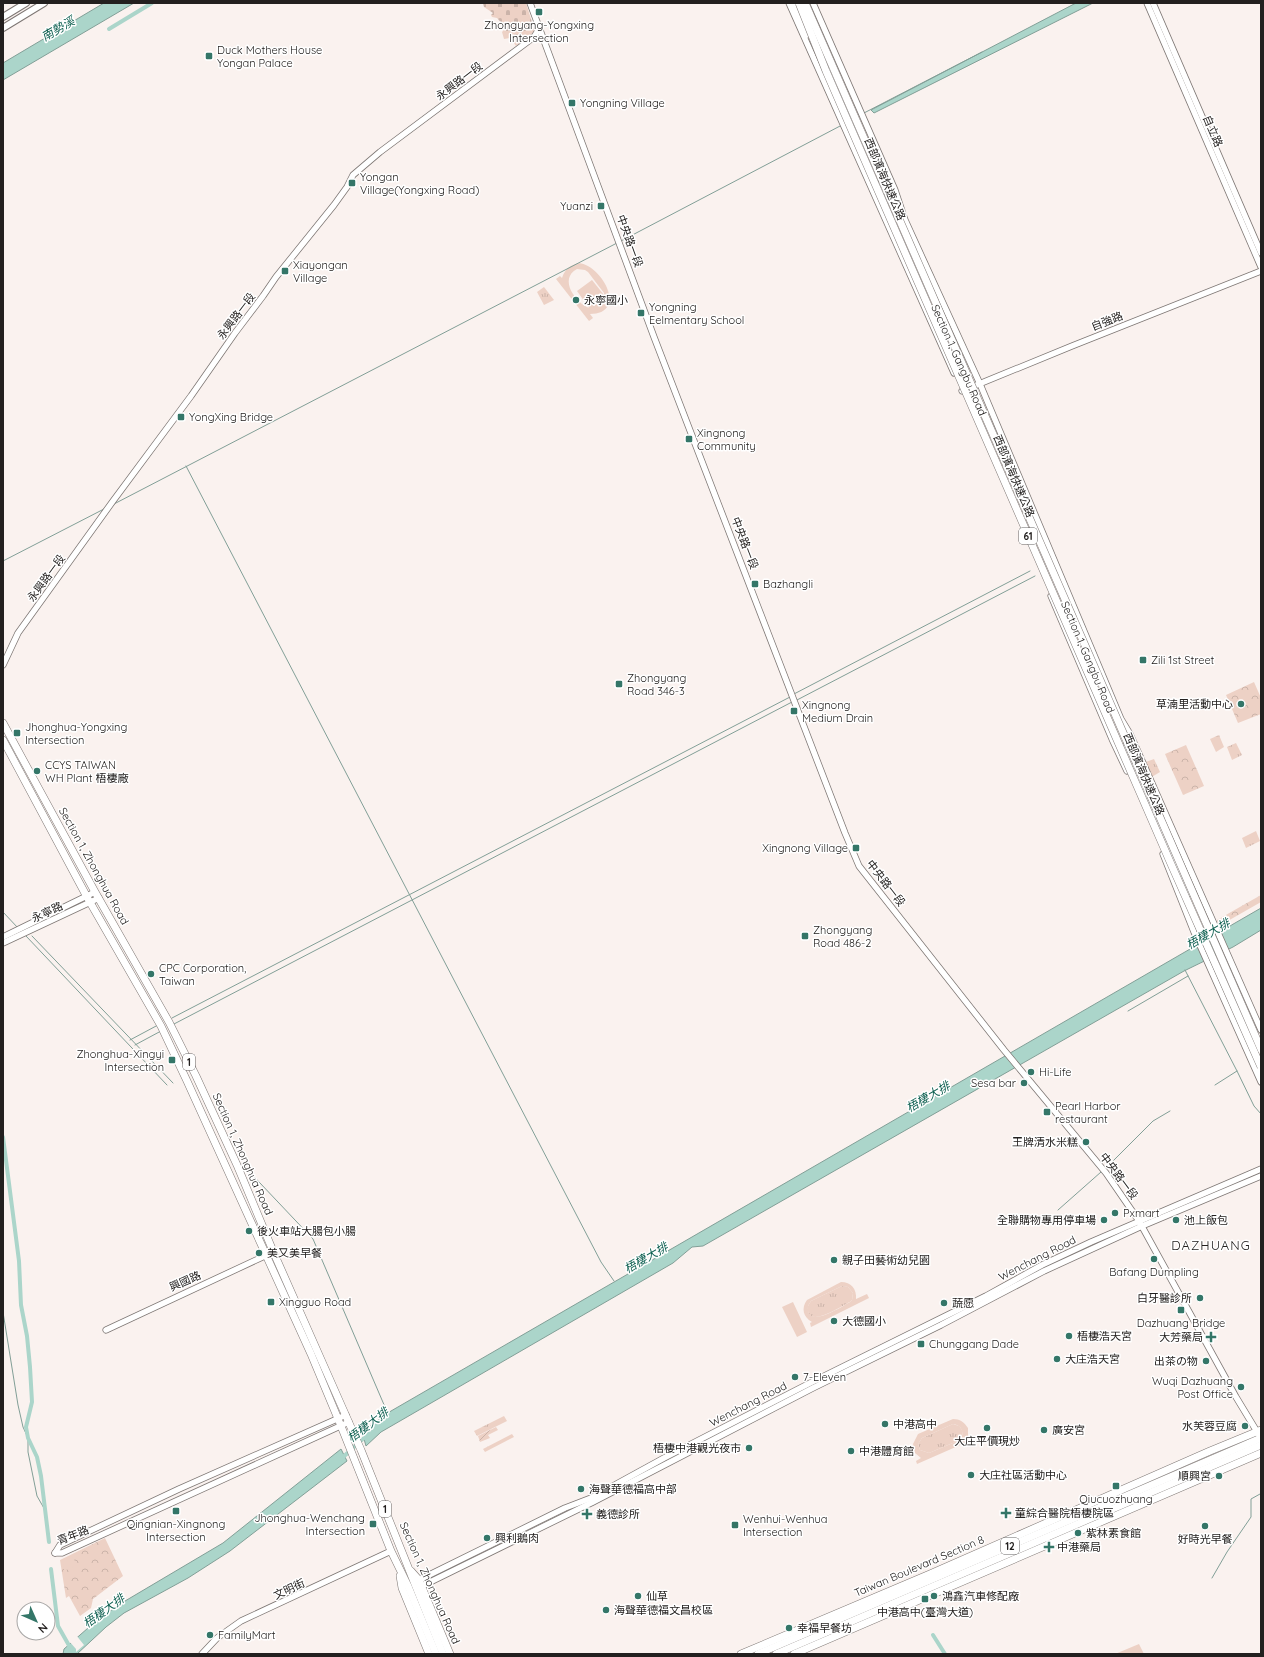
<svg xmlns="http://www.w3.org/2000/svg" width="1264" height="1657" font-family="Quicksand,'Noto Sans TC','Noto Sans JP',sans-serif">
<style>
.grass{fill:url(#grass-tufts)}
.forest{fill:url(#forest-crowns)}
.cemetery{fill:url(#cemetery-stones)}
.garden{fill:url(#garden-furrows)}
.pitch{fill:#edd1c5;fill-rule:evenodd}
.water{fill:#abd5ca;stroke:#829f97}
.pier{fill:#faf2ef}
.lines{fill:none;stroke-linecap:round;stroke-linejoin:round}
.stream{stroke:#829f97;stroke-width:1}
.canal{stroke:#abd5ca;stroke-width:4}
.tertiary-casing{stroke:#7e7774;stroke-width:7}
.secondary-casing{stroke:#7e7774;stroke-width:8}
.primary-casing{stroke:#7e7774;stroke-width:8}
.trunk-casing{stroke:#7e7774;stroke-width:8}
.tertiary{stroke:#fff;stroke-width:5.5}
.secondary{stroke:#fff;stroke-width:6}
.primary{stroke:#fff;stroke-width:7}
.trunk{stroke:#fff;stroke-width:7}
.trunk-bridge-casing{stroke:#7e7774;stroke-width:8;stroke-linecap:butt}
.trunk-bridge{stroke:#fff;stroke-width:7}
.poi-dot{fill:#347668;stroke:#fff;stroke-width:1.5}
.labels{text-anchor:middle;stroke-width:3;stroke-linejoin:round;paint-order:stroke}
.shield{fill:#fff;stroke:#656362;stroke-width:1}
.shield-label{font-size:10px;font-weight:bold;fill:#23201f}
.poi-label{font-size:11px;fill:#23201f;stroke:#fff;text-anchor:start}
.street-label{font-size:11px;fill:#23201f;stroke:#fff}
.water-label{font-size:12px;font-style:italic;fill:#106152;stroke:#fff}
.quarter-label{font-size:13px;letter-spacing:1px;fill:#23201f;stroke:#fff}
</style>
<defs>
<pattern id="grass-tufts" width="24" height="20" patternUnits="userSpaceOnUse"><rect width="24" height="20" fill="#edd1c5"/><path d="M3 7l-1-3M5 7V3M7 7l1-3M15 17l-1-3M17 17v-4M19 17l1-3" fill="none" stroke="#cbb3a9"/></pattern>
<pattern id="forest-crowns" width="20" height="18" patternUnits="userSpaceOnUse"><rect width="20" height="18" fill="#edd1c5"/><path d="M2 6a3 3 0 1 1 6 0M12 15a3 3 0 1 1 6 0" fill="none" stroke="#cbb3a9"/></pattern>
<pattern id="cemetery-stones" width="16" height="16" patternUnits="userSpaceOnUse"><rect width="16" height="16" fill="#edd1c5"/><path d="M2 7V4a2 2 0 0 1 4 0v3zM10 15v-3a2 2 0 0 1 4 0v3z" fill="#cbb3a9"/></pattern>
<pattern id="garden-furrows" width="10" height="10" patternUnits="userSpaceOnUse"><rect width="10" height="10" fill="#edd1c5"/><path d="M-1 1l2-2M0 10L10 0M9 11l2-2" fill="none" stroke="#cbb3a9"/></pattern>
</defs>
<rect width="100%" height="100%" fill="#faf2ef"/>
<g class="grass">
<path d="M544 287 554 300 544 305 537 292Z"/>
<path d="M1219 735 1224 747 1216 752 1210 739Z"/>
<path d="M1236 743 1242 755 1232 760 1227 747Z"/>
<path d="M1154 759 1160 772 1150 778 1143 763Z"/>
<path d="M1256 831 1260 841 1246 848 1242 838Z"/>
<path d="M842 1286 848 1287 853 1293 852 1300 850 1302C841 1306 805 1331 808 1306L811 1301Z"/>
<path d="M504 1416 507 1421 477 1436 474 1431Z"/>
<path d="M953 1424 959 1426 963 1431 960 1440 929 1453 920 1450 918 1444 922 1438Z"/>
<path d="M512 1434 514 1437 485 1452 483 1449Z"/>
</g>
<g class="forest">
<path d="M1254 682 1261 698V714L1238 723 1226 695Z"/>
<path d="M1186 745 1204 786 1183 795 1165 754Z"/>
<path d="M1261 895V902L1219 926 1217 920Z"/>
<path d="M105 1538 123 1576 93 1599 91 1608 80 1616 69 1596 66 1598 60 1560Z"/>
</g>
<path class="cemetery" d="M483 3H526L535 32 516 46 510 38 504 39 502 32 506 28 497 18 492 17 491 15 493 13 484 7Z"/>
<path class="garden" d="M496 1427 498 1430 488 1435 490 1438 480 1442 478 1436Z"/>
<g class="pitch">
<path d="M579 263C603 266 628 314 590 314L593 318 589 321 556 279 560 276 562 278C565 269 570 265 579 263ZM577 269 585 270 588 272 604 293V295L592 280 577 291 589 308C576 303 558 279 577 269Z"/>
<path d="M841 1282C851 1282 857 1289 856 1299L867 1294 869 1298 811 1327 810 1323 812 1322C803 1317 801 1308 807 1300ZM842 1286 848 1287 853 1293 852 1300 850 1302C841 1307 806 1330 808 1306L811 1301Z"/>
<path d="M793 1302 807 1332 797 1337 782 1307Z"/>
<path d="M953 1419C960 1419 964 1422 968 1428V1437L972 1435 974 1439 917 1464 916 1461 921 1458 915 1453 913 1444 918 1434ZM953 1424C962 1425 965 1433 960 1440L929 1453 920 1450 918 1444 922 1438Z"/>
<path d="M72 1556 77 1565 64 1571 63 1560Z"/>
<path d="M1139 1644 1144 1654H1115Z"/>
</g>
<g class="water">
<path d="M104 3H134L3 80V63Z"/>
<path d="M1076 3H1093L874 113 871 110Z"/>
<path d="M1261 908V930L1233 947 1184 971 703 1246 692 1247 673 1263 381 1432 366 1446 362 1432 391 1411Z"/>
<path d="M341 1449 347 1461 230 1551 188 1578 124 1613 106 1627 77 1654H63L64 1649 96 1621 120 1604 223 1543Z"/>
</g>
<path class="pier" d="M76 1635 84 1645 76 1652V1649L69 1641Z"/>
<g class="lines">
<g class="stream">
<path d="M864 113 982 52"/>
<path d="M621 241 842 125"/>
<path d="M186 466 601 1262 614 1281"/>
<path d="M114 504 617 243"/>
<path d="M3 561 104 509"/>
<path d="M794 694 1030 571"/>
<path d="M797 700 1035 576"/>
<path d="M3 912 18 928"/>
<path d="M26 936 167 1085"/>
<path d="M32 936 173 1083"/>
<path d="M1185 970 1237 1071 1254 1106 1261 1114"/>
<path d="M1128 1011 1188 976"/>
<path d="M172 1018 790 697"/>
<path d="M174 1024 792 702"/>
<path d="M130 1040 158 1025"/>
<path d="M135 1045 161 1031"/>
<path d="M1215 1085 1237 1071"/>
<path d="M242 1164 313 1239 388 1414"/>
<path d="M1105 1169 1153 1121 1170 1111"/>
<path d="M1058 1210 1101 1172"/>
<path d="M3 1312 18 1405 23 1427 28 1438V1452L37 1496 45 1510"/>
<path d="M1212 1578 1227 1552 1251 1517V1499L1260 1494 1261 1495"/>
</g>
<g class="canal">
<path d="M109 29 152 3"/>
<path d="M3 1137 19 1261 21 1305 27 1336 30 1367 32 1402 26 1427 28 1438 37 1457 41 1476 49 1542"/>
<path d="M341 1459 367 1435"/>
<path d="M51 1569 58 1626 71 1649"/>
<path d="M933 1635 945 1654"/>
</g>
<defs>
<g id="tertiary">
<path d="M530 3 654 337 845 833 859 866 1004 1050 1106 1173 1139 1221 1236 1397 1259 1435"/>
<path d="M789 3 954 373"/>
<path d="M813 3 895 190 905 220 980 384 1121 719 1130 734 1143 763 1261 1030"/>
<path d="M1147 3 1261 267"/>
<path d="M1153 3 1261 253"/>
<path d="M822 51 861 144"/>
<path d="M879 185 887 196"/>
<path d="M962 391 1072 346 1261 271"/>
<path d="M1051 596 1112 739 1127 771"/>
<path d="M3 665 18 633 113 501 191 396 235 333 263 296 276 277 334 205 347 187 353 175 380 152 534 37 539 29"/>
<path d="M1126 745 1128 755 1188 894"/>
<path d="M1163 854 1194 932 1261 1082"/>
<path d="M3 937 95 892"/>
<path d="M3 943 99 898"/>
<path d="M106 1330 269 1254"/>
<path d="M55 1553 60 1545 179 1489 346 1415"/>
<path d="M55 1553H62L349 1422"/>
<path d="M419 1580 565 1508 591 1498 664 1458 810 1383 986 1296 1042 1265 1091 1242 1261 1169"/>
<path d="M422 1586 593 1502 813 1388 941 1325 1044 1271 1142 1226 1261 1176"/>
<path d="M202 1654 217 1638 241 1621 391 1551"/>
</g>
<g id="secondary">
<path d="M3 17 26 3"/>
<path d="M3 28 44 3"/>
</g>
<g id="primary">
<path d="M3 723 95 892 169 1022 196 1076 237 1165 273 1251 361 1450 443 1654"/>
<path d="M3 740 87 897 161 1026 187 1081 311 1354 341 1426 391 1551 408 1586 436 1654"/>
<path d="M411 1571 419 1580 450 1654"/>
<path d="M400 1576 402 1588 429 1654"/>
<path d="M741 1654 930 1574 1210 1451 1261 1430"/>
<path d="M758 1654 1261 1438"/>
<path d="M776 1654 1261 1445"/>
<path d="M794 1654 1261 1453"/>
</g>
<g id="trunk">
<path d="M795 3 808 34"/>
<path d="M1255 1061 1261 1075"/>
</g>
</defs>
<use href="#tertiary" class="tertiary-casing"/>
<use href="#secondary" class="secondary-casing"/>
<use href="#primary" class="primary-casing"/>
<use href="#trunk" class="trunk-casing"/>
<use href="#tertiary" class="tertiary"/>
<use href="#secondary" class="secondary"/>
<use href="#primary" class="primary"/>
<use href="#trunk" class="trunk"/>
<defs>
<g id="trunk-bridge">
<path d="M799 3 826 71 1171 864 1261 1067"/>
<path d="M805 3 1261 1049"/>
</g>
</defs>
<use href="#trunk-bridge" class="trunk-bridge-casing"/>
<use href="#trunk-bridge" class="trunk-bridge"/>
</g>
<g class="poi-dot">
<rect x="535" y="8" width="8" height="8" rx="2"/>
<rect x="205" y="52" width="8" height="8" rx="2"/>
<rect x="568" y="99" width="8" height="8" rx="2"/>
<rect x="348" y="179" width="8" height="8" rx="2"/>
<rect x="597" y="202" width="8" height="8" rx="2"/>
<rect x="281" y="267" width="8" height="8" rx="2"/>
<circle cx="576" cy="300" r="4"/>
<rect x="637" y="309" width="8" height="8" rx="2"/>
<rect x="177" y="413" width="8" height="8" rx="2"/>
<rect x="685" y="435" width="8" height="8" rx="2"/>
<rect x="751" y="580" width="8" height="8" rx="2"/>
<rect x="1139" y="656" width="8" height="8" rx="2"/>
<rect x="615" y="680" width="8" height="8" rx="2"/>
<circle cx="1241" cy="704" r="4"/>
<rect x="790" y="707" width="8" height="8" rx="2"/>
<rect x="13" y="729" width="8" height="8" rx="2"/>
<circle cx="37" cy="771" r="4"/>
<rect x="852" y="844" width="8" height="8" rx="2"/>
<rect x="801" y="932" width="8" height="8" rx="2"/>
<circle cx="151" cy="974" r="4"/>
<rect x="168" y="1056" width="8" height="8" rx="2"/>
<circle cx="1031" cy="1072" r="4"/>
<circle cx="1024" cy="1083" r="4"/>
<rect x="1043" y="1108" width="8" height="8" rx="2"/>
<circle cx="1086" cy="1142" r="4"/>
<circle cx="1115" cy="1213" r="4"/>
<circle cx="1104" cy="1220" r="4"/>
<circle cx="1176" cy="1220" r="4"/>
<circle cx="249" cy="1231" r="4"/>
<circle cx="259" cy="1253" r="4"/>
<circle cx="1154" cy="1259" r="4"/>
<circle cx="834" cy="1260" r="4"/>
<circle cx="1200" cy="1298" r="4"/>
<rect x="267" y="1298" width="8" height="8" rx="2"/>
<circle cx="944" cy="1303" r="4"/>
<rect x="1177" y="1306" width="8" height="8" rx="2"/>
<circle cx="834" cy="1321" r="4"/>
<circle cx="1069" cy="1336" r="4"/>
<path d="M1209 1331h4v4h4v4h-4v4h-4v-4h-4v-4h4z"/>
<rect x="917" y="1340" width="8" height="8" rx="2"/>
<circle cx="1057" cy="1359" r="4"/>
<circle cx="1206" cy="1361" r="4"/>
<circle cx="795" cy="1377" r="4"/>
<circle cx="1241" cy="1387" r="4"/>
<circle cx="885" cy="1424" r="4"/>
<circle cx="1245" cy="1426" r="4"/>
<circle cx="987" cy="1428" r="4"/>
<circle cx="1044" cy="1430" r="4"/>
<circle cx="749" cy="1448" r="4"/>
<circle cx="851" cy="1451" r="4"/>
<circle cx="971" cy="1475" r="4"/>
<circle cx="1219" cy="1476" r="4"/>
<rect x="1112" y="1482" width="8" height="8" rx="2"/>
<circle cx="581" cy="1489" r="4"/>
<rect x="172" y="1507" width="8" height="8" rx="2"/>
<path d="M1004 1507h4v4h4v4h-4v4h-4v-4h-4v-4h4z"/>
<path d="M585 1508h4v4h4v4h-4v4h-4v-4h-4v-4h4z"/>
<rect x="369" y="1520" width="8" height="8" rx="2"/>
<rect x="731" y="1521" width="8" height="8" rx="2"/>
<circle cx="1205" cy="1526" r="4"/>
<circle cx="1078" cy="1533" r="4"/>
<circle cx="487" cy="1538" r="4"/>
<path d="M1047 1541h4v4h4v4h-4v4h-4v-4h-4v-4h4z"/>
<circle cx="638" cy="1596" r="4"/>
<circle cx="934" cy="1596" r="4"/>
<rect x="921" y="1595" width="8" height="8" rx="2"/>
<circle cx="606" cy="1610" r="4"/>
<circle cx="789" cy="1628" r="4"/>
<circle cx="210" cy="1635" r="4"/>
</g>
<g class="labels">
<g class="shield">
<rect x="1019" y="528" width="18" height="16" rx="3"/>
<rect x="183" y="1054" width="12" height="16" rx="3"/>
<rect x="379" y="1501" width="12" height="16" rx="3"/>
<rect x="1001" y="1538" width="18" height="16" rx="3"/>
</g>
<g class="shield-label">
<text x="1028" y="540">61</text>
<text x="189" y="1066">1</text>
<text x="385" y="1513">1</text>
<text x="1010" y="1550">12</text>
</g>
<g class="poi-label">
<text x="539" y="29" text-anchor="middle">Zhongyang-Yongxing<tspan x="539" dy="13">Intersection</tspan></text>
<text x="217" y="54">Duck Mothers House<tspan x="217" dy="13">Yongan Palace</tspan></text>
<text x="580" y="107">Yongning Village</text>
<text x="360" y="181">Yongan<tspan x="360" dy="13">Village(Yongxing Road)</tspan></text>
<text x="593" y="210" text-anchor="end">Yuanzi</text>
<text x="293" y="269">Xiayongan<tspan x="293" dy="13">Village</tspan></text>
<text x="584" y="304">永寧國小</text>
<text x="649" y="311">Yongning<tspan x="649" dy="13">Eelmentary School</tspan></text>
<text x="189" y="421">YongXing Bridge</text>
<text x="697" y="437">Xingnong<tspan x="697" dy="13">Community</tspan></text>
<text x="763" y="588">Bazhangli</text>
<text x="1151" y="664">Zili 1st Street</text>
<text x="627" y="682">Zhongyang<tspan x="627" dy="13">Road 346-3</tspan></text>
<text x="1233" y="708" text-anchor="end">草湳里活動中心</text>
<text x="802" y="709">Xingnong<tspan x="802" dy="13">Medium Drain</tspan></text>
<text x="25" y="731">Jhonghua-Yongxing<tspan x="25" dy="13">Intersection</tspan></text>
<text x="45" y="769">CCYS TAIWAN<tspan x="45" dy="13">WH Plant 梧棲廠</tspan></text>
<text x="848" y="852" text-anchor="end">Xingnong Village</text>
<text x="813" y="934">Zhongyang<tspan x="813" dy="13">Road 486-2</tspan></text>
<text x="159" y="972">CPC Corporation,<tspan x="159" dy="13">Taiwan</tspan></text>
<text x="164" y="1058" text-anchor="end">Zhonghua-Xingyi<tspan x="164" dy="13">Intersection</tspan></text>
<text x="1039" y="1076">Hi-Life</text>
<text x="1016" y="1087" text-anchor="end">Sesa bar</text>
<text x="1055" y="1110">Pearl Harbor<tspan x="1055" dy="13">restaurant</tspan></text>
<text x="1078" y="1146" text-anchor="end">王牌清水米糕</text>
<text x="1123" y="1217">Pxmart</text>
<text x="1096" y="1224" text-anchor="end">全聯購物專用停車場</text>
<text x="1184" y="1224">池上飯包</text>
<text x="257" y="1235">後火車站大腸包小腸</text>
<text x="267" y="1257">美又美早餐</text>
<text x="842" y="1264">親子田藝術幼兒園</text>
<text x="1154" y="1276" text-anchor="middle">Bafang Dumpling</text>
<text x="1192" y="1302" text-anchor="end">白牙醫診所</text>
<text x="279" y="1306">Xingguo Road</text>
<text x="952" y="1307">蔬愿</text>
<text x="842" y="1325">大德國小</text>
<text x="1181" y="1327" text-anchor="middle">Dazhuang Bridge</text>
<text x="1077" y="1340">梧棲浩天宮</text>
<text x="1203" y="1341" text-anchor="end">大芳藥局</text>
<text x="929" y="1348">Chunggang Dade</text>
<text x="1065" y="1363">大庄浩天宮</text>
<text x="1198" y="1365" text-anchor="end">出茶の物</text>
<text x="803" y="1381">7-Eleven</text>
<text x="1233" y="1385" text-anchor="end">Wuqi Dazhuang<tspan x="1233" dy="13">Post Office</tspan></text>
<text x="893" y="1428">中港高中</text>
<text x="1237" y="1430" text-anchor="end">水芙蓉豆腐</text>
<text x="1052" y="1434">廣安宮</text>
<text x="987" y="1445" text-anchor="middle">大庄平價現炒</text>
<text x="741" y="1452" text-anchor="end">梧棲中港觀光夜市</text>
<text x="859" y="1455">中港體育館</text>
<text x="979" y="1479">大庄社區活動中心</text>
<text x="1211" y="1480" text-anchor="end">順興宮</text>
<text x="589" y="1493">海聲華德福高中部</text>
<text x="1116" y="1503" text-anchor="middle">Qiucuozhuang</text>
<text x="1015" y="1517">童綜合醫院梧棲院區</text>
<text x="596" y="1518">義德診所</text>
<text x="365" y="1522" text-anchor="end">Jhonghua-Wenchang<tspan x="365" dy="13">Intersection</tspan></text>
<text x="743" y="1523">Wenhui-Wenhua<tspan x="743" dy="13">Intersection</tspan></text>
<text x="176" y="1528" text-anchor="middle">Qingnian-Xingnong<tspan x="176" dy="13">Intersection</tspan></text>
<text x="1086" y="1537">紫林素食館</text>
<text x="495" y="1542">興利鵝肉</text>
<text x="1205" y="1543" text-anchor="middle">好時光早餐</text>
<text x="1057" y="1551">中港藥局</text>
<text x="646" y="1600">仙草</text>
<text x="942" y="1600">鴻鑫汽車修配廠</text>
<text x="614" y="1614">海聲華德福文昌校區</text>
<text x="925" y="1616" text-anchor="middle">中港高中(臺灣大道)</text>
<text x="797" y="1632">幸福早餐坊</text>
<text x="218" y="1639">FamilyMart</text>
</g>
<g class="street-label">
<text transform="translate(459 81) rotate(-37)" y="4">永興路一段</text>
<text transform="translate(1213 131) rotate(67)" y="4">自立路</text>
<text transform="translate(885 179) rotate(67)" y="4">西部濱海快速公路</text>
<text transform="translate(630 241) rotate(70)" y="4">中央路一段</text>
<text transform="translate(236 316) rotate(-53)" y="4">永興路一段</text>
<text transform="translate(1107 321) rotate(-21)" y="4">自強路</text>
<text transform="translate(959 360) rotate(66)" y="4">Section 1, Gangbu Road</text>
<text transform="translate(1014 476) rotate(67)" y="4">西部濱海快速公路</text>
<text transform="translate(745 543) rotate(69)" y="4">中央路一段</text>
<text transform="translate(46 578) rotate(-54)" y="4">永興路一段</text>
<text transform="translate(1088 657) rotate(67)" y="4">Section 1, Gangbu Road</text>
<text transform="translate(1144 774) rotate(67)" y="4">西部濱海快速公路</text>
<text transform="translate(94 866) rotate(61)" y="4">Section 1, Zhonghua Road</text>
<text transform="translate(886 883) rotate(52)" y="4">中央路一段</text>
<text transform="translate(47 912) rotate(-25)" y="4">永寧路</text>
<text transform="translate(243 1154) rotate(66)" y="4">Section 1, Zhonghua Road</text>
<text transform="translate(1119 1176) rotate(53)" y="4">中央路一段</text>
<text transform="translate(1037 1258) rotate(-27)" y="4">Wenchang Road</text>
<text transform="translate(185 1281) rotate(-24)" y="4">興國路</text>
<text transform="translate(748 1404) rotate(-27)" y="4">Wenchang Road</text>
<text transform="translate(73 1535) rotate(-21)" y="4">青年路</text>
<text transform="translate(919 1566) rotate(-23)" y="4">Taiwan Boulevard Section 8</text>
<text transform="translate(430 1583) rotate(66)" y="4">Section 1, Zhonghua Road</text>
<text transform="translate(289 1589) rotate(-25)" y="4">文明街</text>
</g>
<g class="water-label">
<text transform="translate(58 29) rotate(-30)" y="4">南勢溪</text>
<text transform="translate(1208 934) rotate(-30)" y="4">梧棲大排</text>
<text transform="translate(928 1097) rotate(-30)" y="4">梧棲大排</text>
<text transform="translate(646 1258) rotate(-30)" y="4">梧棲大排</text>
<text transform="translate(368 1425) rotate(-37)" y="4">梧棲大排</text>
<text transform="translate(104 1611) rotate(-36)" y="4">梧棲大排</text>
</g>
<g class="quarter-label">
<text x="1211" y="1250">DAZHUANG</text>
</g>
</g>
<rect width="1264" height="1657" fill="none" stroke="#23201f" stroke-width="8"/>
<g transform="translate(36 1621) rotate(135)"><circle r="19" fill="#ffffff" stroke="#a7a6a5"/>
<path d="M0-3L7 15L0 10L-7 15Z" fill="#347668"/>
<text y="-6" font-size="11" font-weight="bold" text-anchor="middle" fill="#23201f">N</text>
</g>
</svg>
